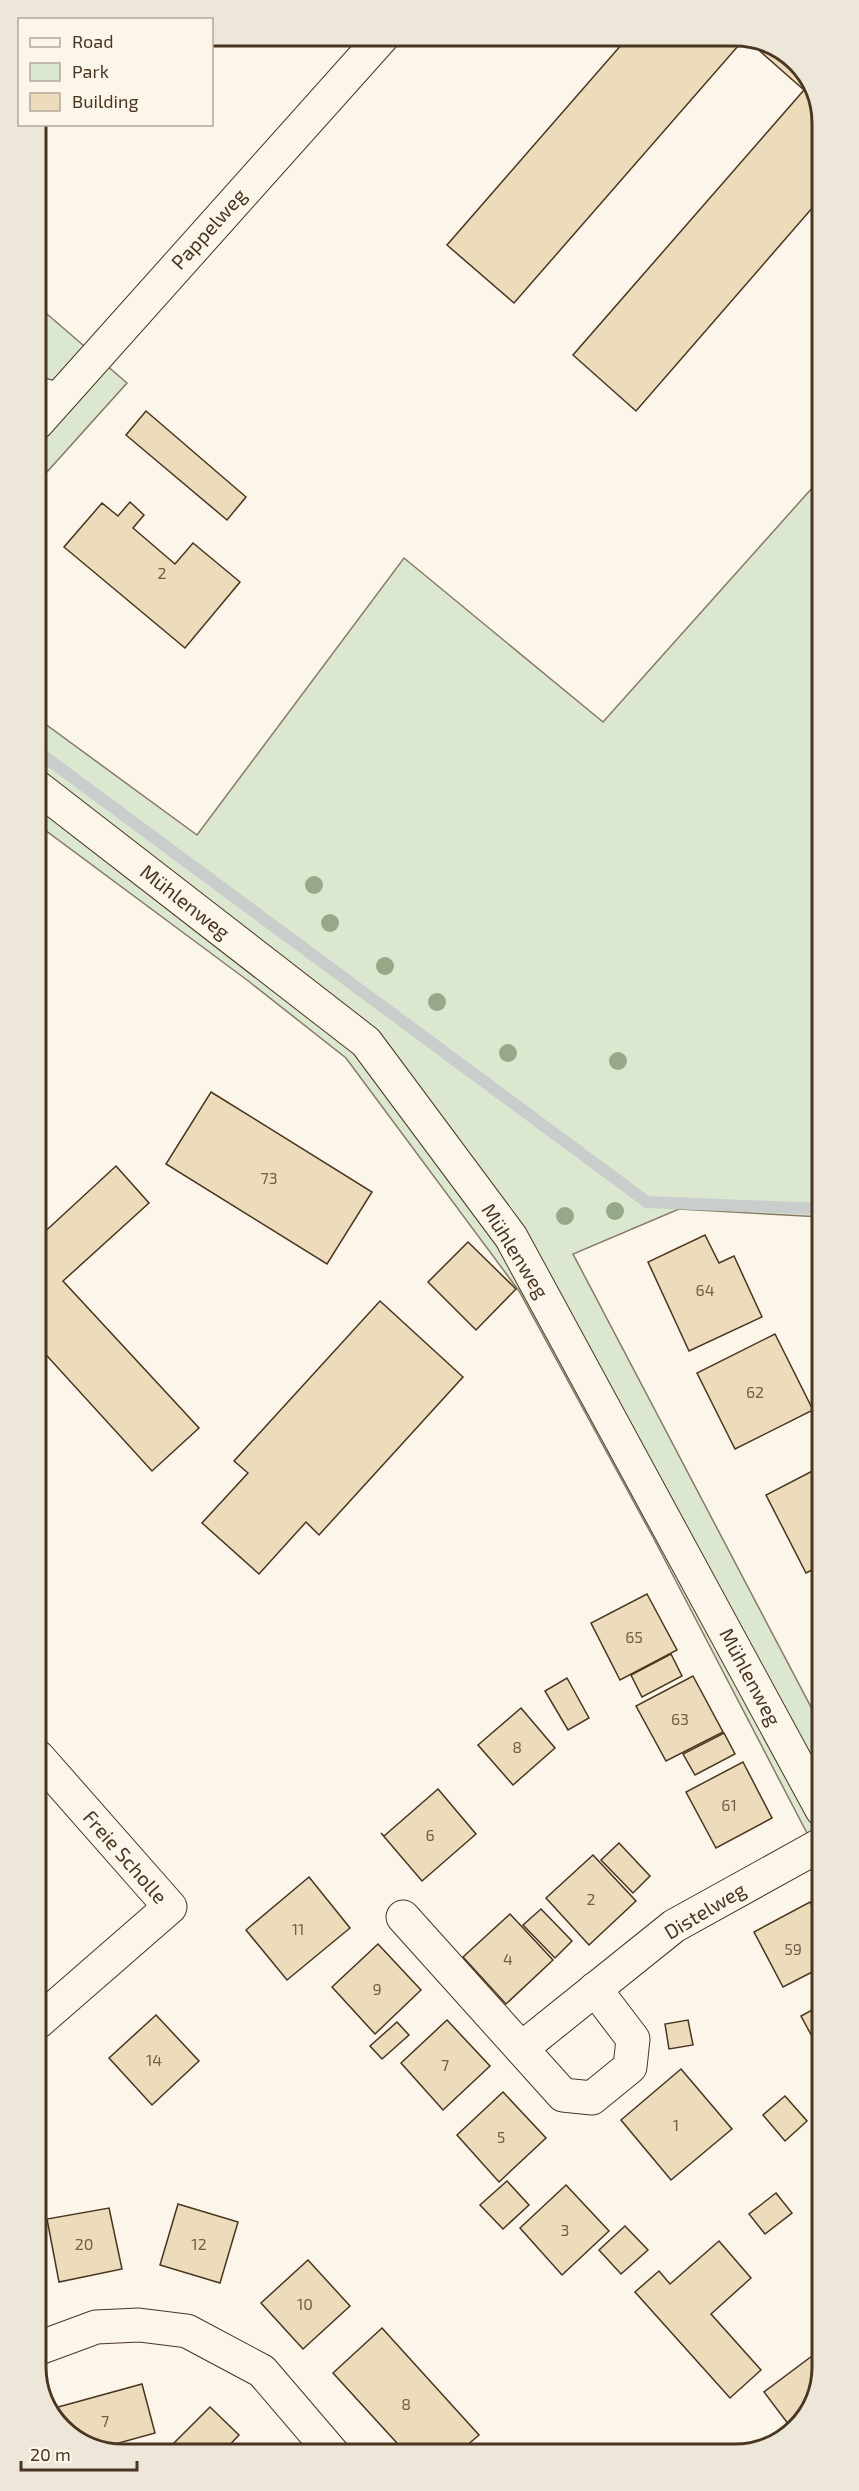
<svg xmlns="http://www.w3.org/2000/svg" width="859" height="2491" font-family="'Exo 2',sans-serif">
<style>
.green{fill:#dce7d0;stroke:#887966;stroke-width:1.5}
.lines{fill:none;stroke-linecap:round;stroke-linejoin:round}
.stream{stroke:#c9cecd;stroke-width:12}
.building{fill:#ecdcbc;stroke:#4a3520;stroke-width:1.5}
.service-casing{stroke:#4a3520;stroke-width:20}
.minor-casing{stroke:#4a3520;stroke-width:35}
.service{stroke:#fbf6e9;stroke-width:18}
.minor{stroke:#fbf6e9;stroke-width:33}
.tree{fill:#96a887}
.labels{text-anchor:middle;stroke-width:4.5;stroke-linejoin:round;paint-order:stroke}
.number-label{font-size:16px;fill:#725f47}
.street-label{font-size:20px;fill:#4a3520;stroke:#fbf6e9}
.rim{fill:none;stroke:#4a3520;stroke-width:3}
</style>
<rect width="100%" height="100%" fill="#fbf6e9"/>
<g class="green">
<path d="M47 314 127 383 37 483 36 326Z"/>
<path d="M821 478 822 1217 679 1209 573 1254 822 1728V1862L654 1539 519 1291 346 1058 247 980 37 824V718L197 835 404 558 603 722Z"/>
</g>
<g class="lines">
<path class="stream" d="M37 751 647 1202 822 1209"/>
</g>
<g class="building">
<path d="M629 36H742L793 57 820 101V199L636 411 573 355 804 90 745 38 514 303 447 245Z"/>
<path d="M146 411 246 497 227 520 126 435Z"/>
<path d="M130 502 144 515 133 528 175 564 193 543 240 582 185 648 64 547 102 503 118 516Z"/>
<path d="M37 929 45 936 37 945Z"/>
<path d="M211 1092 372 1192 327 1264 166 1164Z"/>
<path d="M116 1166 149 1203 63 1281 199 1428 152 1471 38 1346V1238Z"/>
<path d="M705 1235 719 1263 734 1256 762 1317 689 1351 648 1262Z"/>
<path d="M468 1242 516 1289 476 1330 428 1282Z"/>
<path d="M380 1301 463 1377 319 1535 306 1522 259 1574 202 1523 248 1473 234 1461Z"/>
<path d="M775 1334 813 1410 735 1449 697 1373Z"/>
<path d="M822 1466V1565L806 1573 766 1495Z"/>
<path d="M647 1594 677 1650 620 1680 591 1623Z"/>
<path d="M671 1654 682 1676 642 1697 631 1675Z"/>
<path d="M693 1676 723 1732 666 1761 636 1706Z"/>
<path d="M567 1678 589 1718 568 1730 545 1691Z"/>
<path d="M521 1708 555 1748 513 1785 478 1745Z"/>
<path d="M724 1733 735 1754 695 1775 683 1754Z"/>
<path d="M743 1762 772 1818 716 1848 686 1792Z"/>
<path d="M438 1789 476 1834 422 1881 381 1833 384 1836Z"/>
<path d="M619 1843 650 1876 633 1893 601 1860Z"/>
<path d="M593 1855 636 1901 589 1945 546 1898Z"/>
<path d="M309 1877 350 1928 287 1980 246 1930Z"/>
<path d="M810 1902 822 1926V1967L783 1987 754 1932Z"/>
<path d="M541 1909 572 1941 555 1958 523 1925Z"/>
<path d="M510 1914 553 1960 506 2004 463 1957Z"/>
<path d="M378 1944 421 1990 375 2034 332 1987Z"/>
<path d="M823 2004V2057L801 2016Z"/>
<path d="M156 2015 199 2061 152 2105 109 2058Z"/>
<path d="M447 2020 490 2066 443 2110 401 2063Z"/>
<path d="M688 2020 693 2045 669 2049 665 2024Z"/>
<path d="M397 2022 409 2035 382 2059 370 2046Z"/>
<path d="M681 2069 732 2129 671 2180 621 2120Z"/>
<path d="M503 2092 546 2138 499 2182 457 2135Z"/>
<path d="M785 2096 807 2121 785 2141 763 2115Z"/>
<path d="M507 2181 529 2205 503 2229 480 2205Z"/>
<path d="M566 2185 609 2231 562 2275 520 2228Z"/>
<path d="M776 2193 792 2213 765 2234 749 2214Z"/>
<path d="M178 2204 238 2222 220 2283 160 2265Z"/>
<path d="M109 2208 122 2269 59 2282 47 2219Z"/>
<path d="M625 2226 648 2250 621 2274 599 2250Z"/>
<path d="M719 2241 751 2278 711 2314 761 2370 730 2398 635 2292 659 2271 670 2284Z"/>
<path d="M308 2260 350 2306 303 2349 261 2303Z"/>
<path d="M382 2328 479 2435 458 2453 407 2454 333 2373Z"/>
<path d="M812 2356 822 2370 812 2400 808 2403 810 2406 805 2421 792 2429 764 2392Z"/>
<path d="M142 2384 155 2433 101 2448 66 2434 51 2409Z"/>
<path d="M210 2407 239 2435 221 2454H186L174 2443Z"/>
</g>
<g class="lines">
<defs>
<path id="service" d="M36 385 62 393"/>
<g id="minor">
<path d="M37 423 383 36"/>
<path d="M37 787 366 1042 511 1237 822 1810"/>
<path d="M38 1757 170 1907 38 2022"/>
<path d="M403 1917 563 2095 592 2098 630 2067 633 2039 595 1989"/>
<path d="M522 2048 674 1926 822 1844"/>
<path d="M39 2348 96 2327 139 2325 187 2331 262 2371 333 2454"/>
</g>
</defs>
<use href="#service" class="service-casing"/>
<use href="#minor" class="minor-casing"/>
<use href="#service" class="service"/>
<use href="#minor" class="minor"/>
</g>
<g class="tree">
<circle cx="314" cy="885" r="9"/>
<circle cx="330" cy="923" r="9"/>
<circle cx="385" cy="966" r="9"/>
<circle cx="437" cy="1002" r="9"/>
<circle cx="508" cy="1053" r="9"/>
<circle cx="618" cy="1061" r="9"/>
<circle cx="615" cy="1211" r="9"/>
<circle cx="565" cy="1216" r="9"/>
</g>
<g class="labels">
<g class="number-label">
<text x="162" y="579">2</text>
<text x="269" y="1184">73</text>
<text x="705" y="1296">64</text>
<text x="755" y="1398">62</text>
<text x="634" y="1643">65</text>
<text x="680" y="1725">63</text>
<text x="517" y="1753">8</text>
<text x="729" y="1811">61</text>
<text x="430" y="1841">6</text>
<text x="591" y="1905">2</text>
<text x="298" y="1935">11</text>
<text x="793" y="1955">59</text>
<text x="508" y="1965">4</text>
<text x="377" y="1995">9</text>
<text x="154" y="2066">14</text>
<text x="445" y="2071">7</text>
<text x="676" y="2131">1</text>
<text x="501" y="2143">5</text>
<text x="565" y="2236">3</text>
<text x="84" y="2250">20</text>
<text x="199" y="2250">12</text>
<text x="305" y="2310">10</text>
<text x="406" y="2410">8</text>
<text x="105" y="2427">7</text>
</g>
<g class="street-label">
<text transform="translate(209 229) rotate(-48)" y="7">Pappelweg</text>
<text transform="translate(185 902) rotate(38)" y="7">Mühlenweg</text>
<text transform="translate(515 1251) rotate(58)" y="7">Mühlenweg</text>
<text transform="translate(750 1677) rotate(62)" y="7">Mühlenweg</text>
<text transform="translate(125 1857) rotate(49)" y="7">Freie Scholle</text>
<text transform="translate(705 1911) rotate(-31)" y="7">Distelweg</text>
</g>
</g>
<path d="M0 0H859V2491H0ZM123 46H735A77 77 0 0 1 812 123V2367A77 77 0 0 1 735 2444H123A77 77 0 0 1 46 2367V123A77 77 0 0 1 123 46Z" fill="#ede7d9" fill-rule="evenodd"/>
<path class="rim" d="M123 46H735A77 77 0 0 1 812 123V2367A77 77 0 0 1 735 2444H123A77 77 0 0 1 46 2367V123A77 77 0 0 1 123 46Z"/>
<rect x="18" y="18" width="195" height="108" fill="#fbf6e9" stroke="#b4a999" stroke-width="1.5"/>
<rect x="30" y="38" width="30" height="9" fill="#fbf6e9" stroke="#b4a999" stroke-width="1.5"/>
<text x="72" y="48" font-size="18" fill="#4a3520">Road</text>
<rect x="30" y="63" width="30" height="18" fill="#dce7d0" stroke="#b4a999" stroke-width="1.5"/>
<text x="72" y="78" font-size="18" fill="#4a3520">Park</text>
<rect x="30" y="93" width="30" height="18" fill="#ecdcbc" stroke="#b4a999" stroke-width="1.5"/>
<text x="72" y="108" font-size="18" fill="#4a3520">Building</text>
<path d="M21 2461v9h116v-9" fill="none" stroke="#4a3520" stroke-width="3"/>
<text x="30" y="2461" font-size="18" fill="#4a3520" stroke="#fbf6e9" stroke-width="4.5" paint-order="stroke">20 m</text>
</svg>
